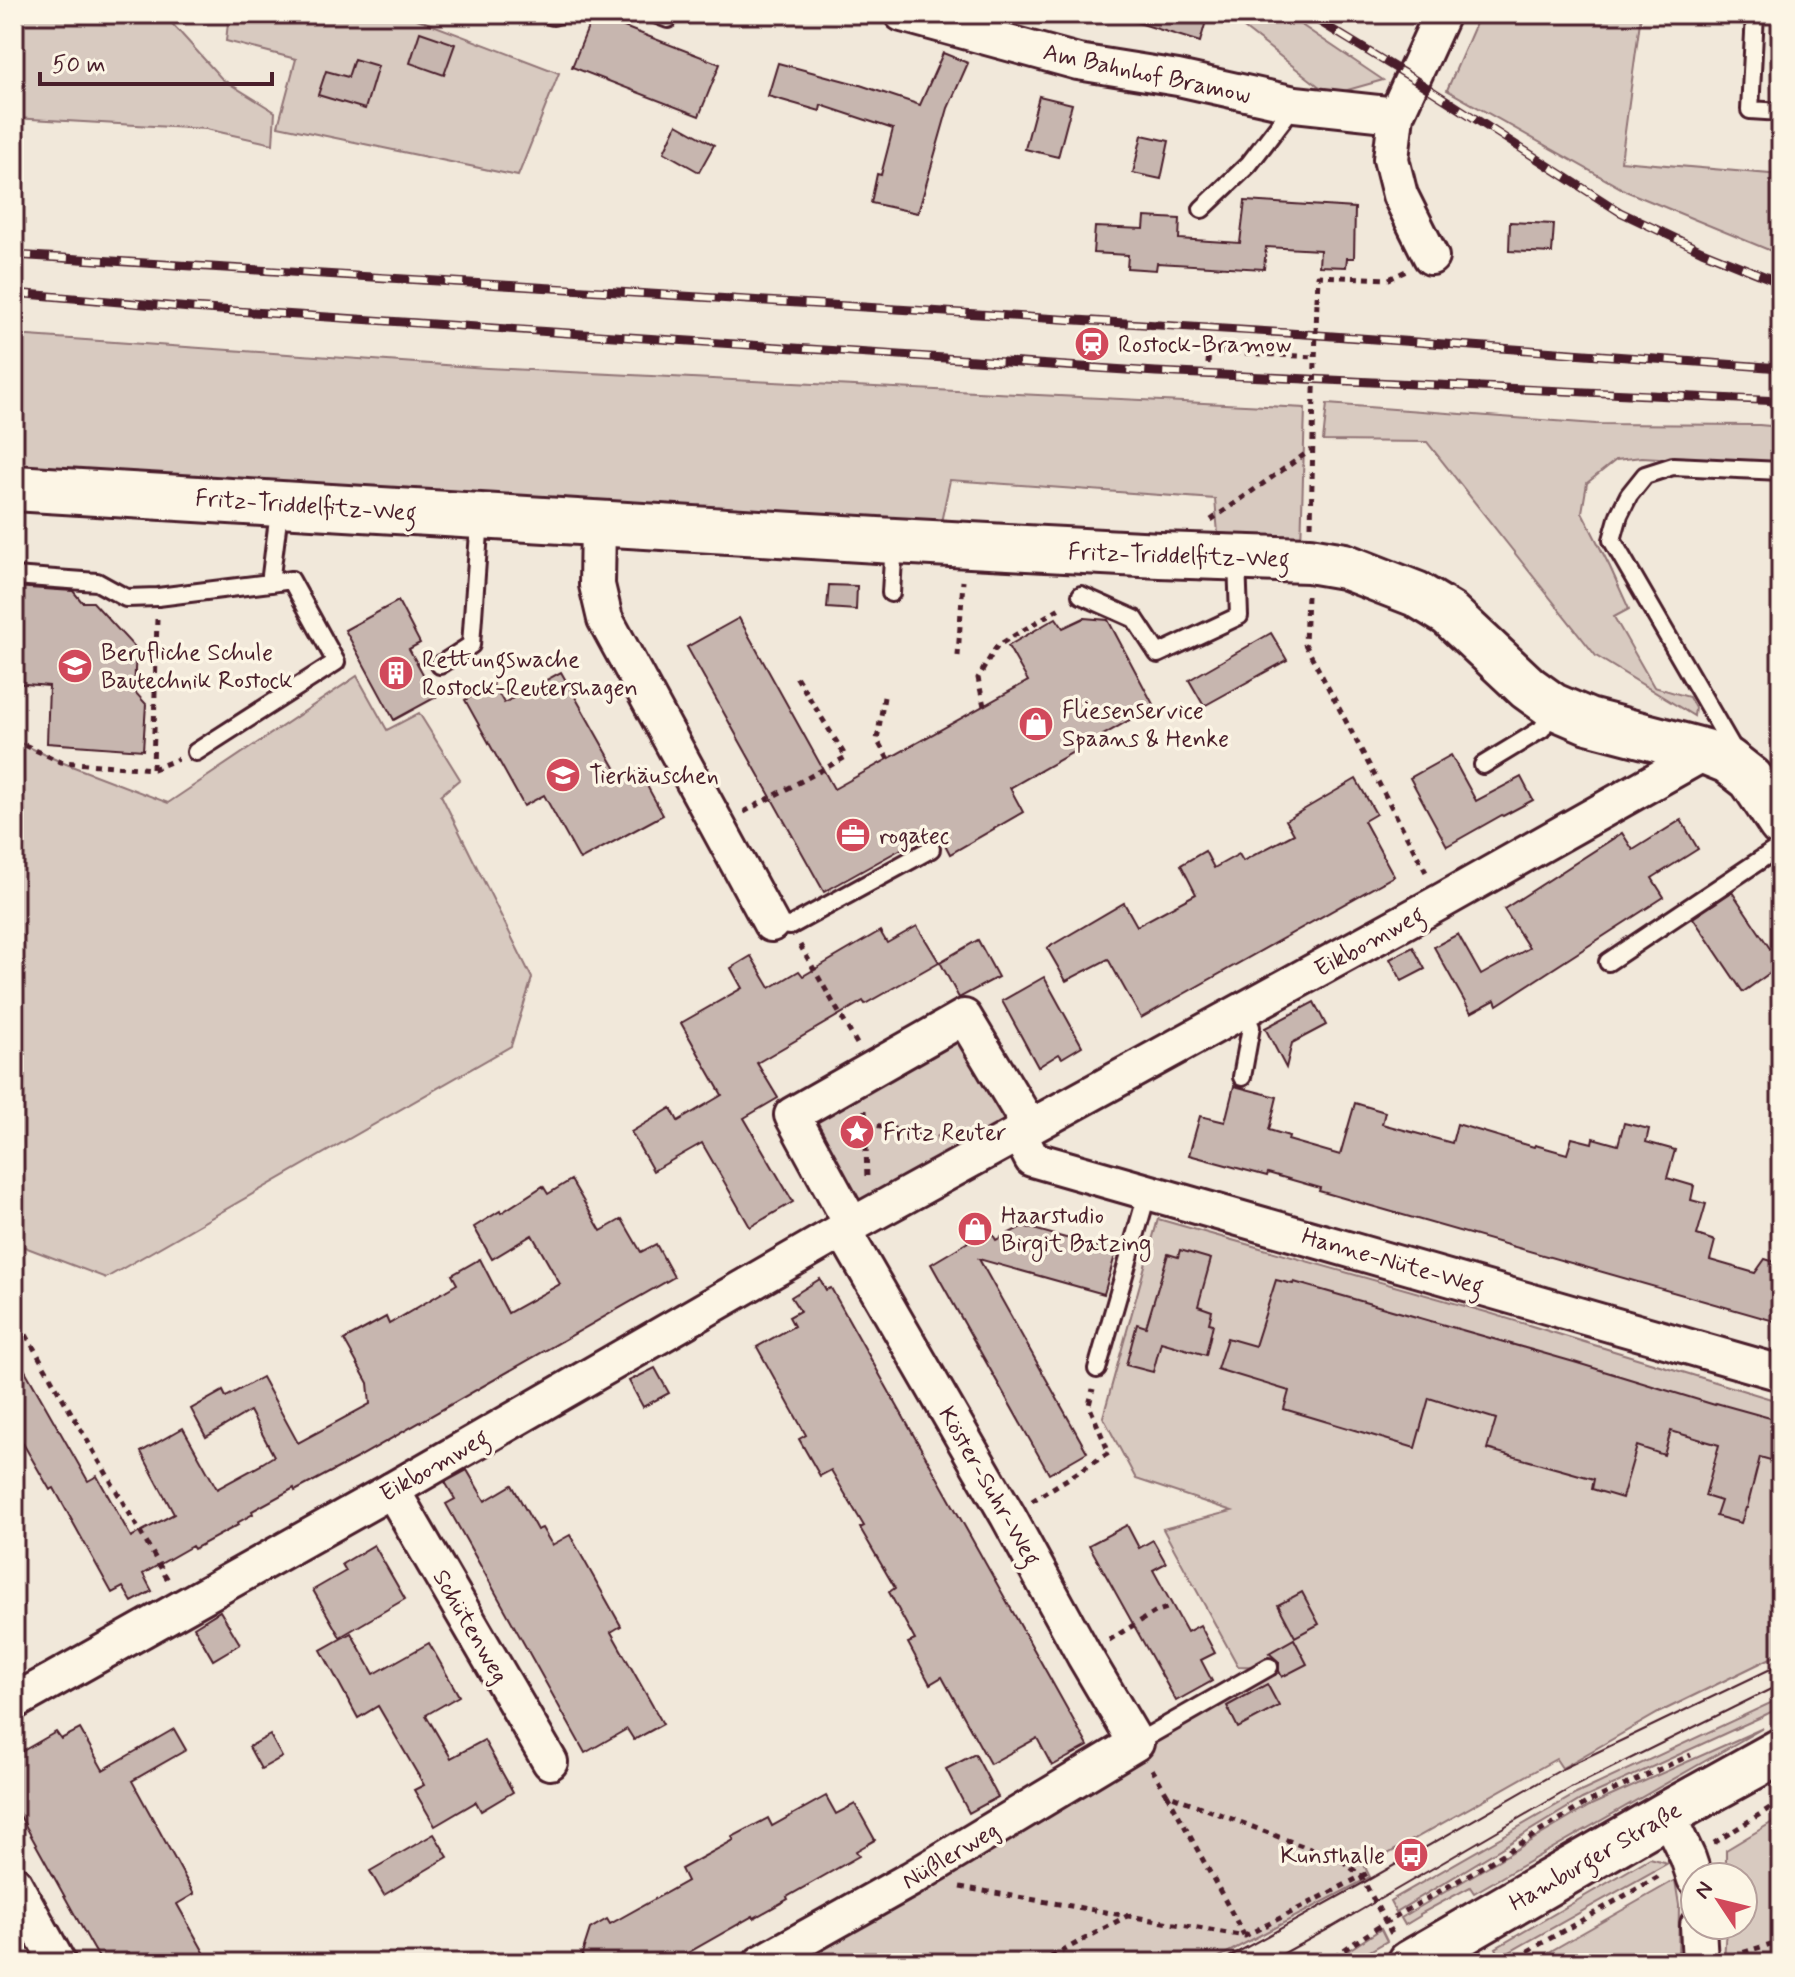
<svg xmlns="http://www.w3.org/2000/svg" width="1795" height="1977" font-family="Mynerve,sans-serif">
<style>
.green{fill:#d8cac0;stroke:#917476;stroke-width:2}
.building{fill:#c7b6af;stroke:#4a1f2b;stroke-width:2}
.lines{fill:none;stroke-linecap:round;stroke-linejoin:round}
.lane-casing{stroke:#4a1f2b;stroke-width:22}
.street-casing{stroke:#4a1f2b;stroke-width:40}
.secondary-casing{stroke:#4a1f2b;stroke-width:50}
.primary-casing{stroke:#4a1f2b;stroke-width:50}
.path{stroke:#4a1f2b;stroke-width:5;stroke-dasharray:6 6;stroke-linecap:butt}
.lane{stroke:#fcf5e5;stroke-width:16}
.street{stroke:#fcf5e5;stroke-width:34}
.secondary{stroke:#fcf5e5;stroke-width:44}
.primary{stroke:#fcf5e5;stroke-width:44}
.tram{stroke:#4a1f2b;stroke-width:2}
.rail-casing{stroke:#4a1f2b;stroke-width:9}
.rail{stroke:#fcf5e5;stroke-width:6;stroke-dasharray:18;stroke-linecap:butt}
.path-bridge{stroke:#4a1f2b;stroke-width:5;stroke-dasharray:6 6;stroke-linecap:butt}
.labels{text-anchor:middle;stroke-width:7;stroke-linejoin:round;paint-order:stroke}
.street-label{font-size:24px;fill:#4a1f2b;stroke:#fcf5e5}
.poi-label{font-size:24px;fill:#4a1f2b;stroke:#fcf5e5;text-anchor:start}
</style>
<rect width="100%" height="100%" fill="#f1e8da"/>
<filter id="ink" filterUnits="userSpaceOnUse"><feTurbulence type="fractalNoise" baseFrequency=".0125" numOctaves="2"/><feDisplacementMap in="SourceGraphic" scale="16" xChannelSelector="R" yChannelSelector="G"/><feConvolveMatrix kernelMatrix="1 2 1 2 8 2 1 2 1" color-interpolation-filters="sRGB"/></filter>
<g filter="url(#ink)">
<g class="green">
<path d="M14 14H87L168 19 222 79 275 112 273 144 206 129 14 118Z"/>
<path d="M229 14H404L559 73 518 176 278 126 296 59 226 41Z"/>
<path d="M1226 14H1285L1383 80 1330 95Z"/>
<path d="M1480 14H1641L1621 161 1781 175V255L1628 192 1447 90Z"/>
<path d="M14 335 487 368 1305 408 1301 547 1219 545 1215 499 950 480 940 527 14 470Z"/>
<path d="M1327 404 1596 424 1759 425 1781 427V465L1642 457 1616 460 1587 483 1582 512 1610 567 1629 609 1614 617 1654 687 1689 697 1695 708 1694 716 1596 656 1427 442 1323 441Z"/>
<path d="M357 676 387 730 419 713 460 779 441 795 532 978 511 1046 106 1278 14 1243V740L61 762 168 803Z"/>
<path d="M947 1038 967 1048 1003 1113V1122L861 1204 849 1200 816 1135 819 1115Z"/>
<path d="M1158 1219 1486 1312 1781 1402V1653L1660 1712 1562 1768 1556 1759 1365 1867 1370 1877 1208 1963H761L1267 1667 1238 1666 1163 1529 1232 1511 1136 1479 1103 1417Z"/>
<path d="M1781 1698V1707L1761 1717 1582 1799 1396 1912 1390 1901 1576 1794Z"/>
<path d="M1763 1728 1474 1893 1470 1887 1420 1914V1916L1405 1925 1401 1918 1591 1805Z"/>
<path d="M1781 1817V1963H1724L1726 1925H1743V1877H1726V1850Z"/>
<path d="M1650 1858 1668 1863 1490 1963H1483L1499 1954 1496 1948Z"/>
<path d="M1675 1880 1679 1905 1678 1963H1530Z"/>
<path d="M1381 1929 1387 1941 1349 1963H1329Z"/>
</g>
<g class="building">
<path d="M1130 14H1208L1200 42 1129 20Z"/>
<path d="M593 15 720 64 699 116 572 67Z"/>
<path d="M420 32 455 44 444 75 410 63Z"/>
<path d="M943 53 968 63 948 108 918 213 871 203 877 174 881 175 893 129 821 105 820 111 768 96 778 63 860 85 920 105Z"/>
<path d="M354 59 378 66 365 109 318 95 326 71 348 77Z"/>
<path d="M1039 96 1072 104 1058 157 1025 149Z"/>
<path d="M677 124 714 145 699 172 664 152Z"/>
<path d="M1142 135 1169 141 1161 179 1133 173Z"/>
<path d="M1245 201 1355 208 1354 258H1347L1346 267 1319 266 1320 250 1266 247 1264 269 1157 263 1156 270 1127 268 1128 255 1093 253 1095 227 1144 229 1145 217 1180 219 1179 239 1240 243Z"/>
<path d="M1510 222 1554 224 1552 253 1509 251Z"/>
<path d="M829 585 857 586 856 610 827 608Z"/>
<path d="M14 587 73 591 82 602H93L136 649 134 691 146 704 143 750 47 743 49 686 14 683Z"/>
<path d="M398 601 420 643 409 649 436 697 394 720 345 630Z"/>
<path d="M739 618 834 789 1028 681 1008 646 1056 618 1063 628 1084 618 1108 620 1154 706 1010 788 1023 812 950 854 937 829 824 892 687 647Z"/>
<path d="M1271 633 1287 660 1204 706 1189 680Z"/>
<path d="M561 672 622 780 639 771 663 815 580 860 544 795 524 806 465 700 493 684 504 703Z"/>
<path d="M1451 755 1476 801 1521 777 1533 800 1503 816 1502 815 1447 846 1410 778Z"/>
<path d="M1356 779 1376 814 1364 821 1394 876 1141 1018 1108 959 1066 981 1047 948 1124 903 1137 926 1196 894 1181 865 1205 851 1214 868 1239 854 1243 861 1294 834 1286 820Z"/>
<path d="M1681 820 1698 849 1652 878 1664 897 1497 1005 1495 1000 1471 1013 1434 947 1458 934 1481 975 1529 948 1504 909 1622 833 1633 850Z"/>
<path d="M1732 892 1781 965 1743 992 1693 918Z"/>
<path d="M917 926 939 962 865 1004 863 1001 757 1063 778 1098 744 1118 793 1202 750 1227 702 1143 653 1171 631 1132 671 1108 678 1121 722 1095 681 1023 742 988 731 968 751 956 770 988 799 971 803 976 880 931 887 943Z"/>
<path d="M978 940 998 977 959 998 940 962Z"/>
<path d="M1413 947 1425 969 1402 981 1390 959Z"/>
<path d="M1044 977 1082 1046 1062 1058 1059 1054 1038 1067 1002 1001Z"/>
<path d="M1314 1002 1326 1025 1292 1043 1286 1068 1265 1028Z"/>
<path d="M1234 1086 1277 1097 1269 1130 1289 1136 1288 1140 1340 1155 1355 1103 1385 1112 1382 1124 1452 1143 1457 1124 1534 1147 1535 1145 1567 1154 1572 1138 1592 1143 1593 1138 1618 1145 1624 1123 1649 1129 1646 1142 1675 1150 1667 1178 1694 1186 1691 1200 1706 1204 1697 1235 1715 1241 1710 1260 1755 1273 1765 1259 1781 1264V1323L1319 1191 1320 1188 1268 1173 1267 1176 1189 1155 1200 1116 1225 1122Z"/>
<path d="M571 1180 601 1231 622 1219 641 1252 656 1244 674 1277 357 1458 295 1491 294 1488 252 1511 253 1514 237 1523 238 1525 194 1549 192 1546 143 1574 152 1591 132 1602 123 1587 112 1593 54 1488 50 1490 14 1428V1351L88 1481 97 1476 131 1537 174 1514 141 1452 183 1428 217 1489 261 1465V1464L274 1456 250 1411 206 1437 191 1409 223 1391 226 1397 262 1377 298 1443 370 1404 368 1383 344 1340 386 1317 389 1324 457 1284 452 1275 480 1259 508 1313 560 1284 532 1235 492 1259 474 1227 500 1211 501 1213 543 1186 548 1194Z"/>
<path d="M980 1213 996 1240 1023 1226 1116 1252 1104 1294 979 1259 1087 1452 1049 1474 931 1264 968 1242 959 1225Z"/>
<path d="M1180 1250 1211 1259 1198 1306 1212 1311 1209 1323 1213 1324 1206 1355 1161 1342 1153 1372 1126 1365 1137 1324 1146 1327 1168 1254 1178 1257Z"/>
<path d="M820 1279 826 1290 831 1288 1088 1746 1052 1766 1037 1738 990 1764 942 1677 930 1684 908 1643 915 1640 889 1592 895 1588 860 1528 864 1526 831 1470 820 1476 799 1439 806 1435 757 1347 794 1326 789 1317 800 1311 791 1297Z"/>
<path d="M1276 1280 1293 1284 1294 1282 1574 1362 1715 1405 1716 1403 1781 1421V1463L1760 1457 1747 1508H1746L1741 1523 1716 1516 1721 1501 1705 1496 1719 1445 1671 1431 1664 1455 1637 1446 1622 1498 1592 1489 1594 1479 1487 1449 1496 1419 1429 1398 1415 1448 1284 1409 1289 1391 1217 1369 1227 1338 1255 1346Z"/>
<path d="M655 1368 669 1393 643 1407 629 1381Z"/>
<path d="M467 1470 485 1501 512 1485 537 1530 542 1528 552 1545 570 1535 621 1626 611 1632 663 1724 634 1740 627 1729 585 1753 446 1504 455 1499 445 1482Z"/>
<path d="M1127 1525 1139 1548 1153 1540 1166 1563 1153 1570 1187 1632 1200 1625 1215 1653 1201 1660 1212 1681 1176 1701 1089 1545Z"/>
<path d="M374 1545 405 1599 340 1637 313 1590 346 1571 342 1564Z"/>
<path d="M1302 1592 1319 1624 1295 1637 1278 1605Z"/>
<path d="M220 1611 240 1644 213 1660 194 1627Z"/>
<path d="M351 1633 374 1674 429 1643 459 1696 426 1715 451 1758 484 1740 513 1792 481 1811 476 1802 435 1826 414 1790 424 1785 378 1706 358 1718 321 1650Z"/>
<path d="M1294 1639 1307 1664 1282 1677 1279 1671V1662L1269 1653Z"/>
<path d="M1267 1684 1279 1706 1238 1728 1227 1706Z"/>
<path d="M80 1729 103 1770 174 1729 186 1750 132 1781 194 1894 177 1904 210 1963H102L91 1944 14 1805V1756L56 1732 61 1739Z"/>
<path d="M270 1735 282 1757 261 1769 249 1747Z"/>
<path d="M975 1754 998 1797 969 1813 946 1769Z"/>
<path d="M826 1796 836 1814 855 1804 875 1840 856 1851 859 1856 787 1897 788 1899 754 1918 753 1916 670 1963H579L590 1929 607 1919 610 1924 687 1881 681 1869 734 1840 732 1837 768 1818 772 1826Z"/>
<path d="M434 1834 448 1857 384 1895 370 1871Z"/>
</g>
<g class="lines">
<defs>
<g id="lane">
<path d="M546 14 553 16 560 14"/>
<path d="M655 14 668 19 670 14"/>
<path d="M1755 14 1750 110 1781 112"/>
<path d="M1202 209 1249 164 1295 104"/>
<path d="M14 576 97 582 126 598 158 597 270 583 280 504"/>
<path d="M891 593 894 542"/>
<path d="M1081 595 1135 619 1158 654 1239 616 1237 561"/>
<path d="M440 665 471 645 480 518"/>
<path d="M196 752 336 662 291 580 270 583"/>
<path d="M1736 754 1612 540 1619 515 1629 495 1645 475 1673 466 1781 471"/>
<path d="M1483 765 1542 729 1553 707"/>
<path d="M771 924 790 926 931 849"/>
<path d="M1608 962 1781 846"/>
<path d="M1242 1077 1251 1027 1243 1011"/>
<path d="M1097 1369 1148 1191"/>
<path d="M1136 1743 1269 1667"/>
</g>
<g id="street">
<path d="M902 14 1078 62 1178 78 1295 104 1396 115"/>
<path d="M1431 257 1400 195 1391 159 1396 115 1442 14"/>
<path d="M598 523 597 585 605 619 771 924"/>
<path d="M1019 1134 1032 1159 1781 1373"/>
<path d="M852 1225 792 1115 964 1017 1030 1127"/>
<path d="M392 1490 550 1762"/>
<path d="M14 1702 392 1490 843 1230 1442 901 1706 752"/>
<path d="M1667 1814 1688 1858 1695 1879"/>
<path d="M14 1883 58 1963"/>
<path d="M1698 1925 1700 1963"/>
<path d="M761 1963 911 1879 1136 1743 1084 1655 1008 1516 843 1230"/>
</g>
<path id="secondary" d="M14 488 894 541 1160 555 1309 560 1344 566 1416 594 1449 614 1528 688 1553 706 1588 721 1706 752 1728 761 1751 779 1781 824"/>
<path id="primary" d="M1410 1963 1667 1814 1781 1751"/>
</defs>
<use href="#lane" class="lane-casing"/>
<use href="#street" class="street-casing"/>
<use href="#secondary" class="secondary-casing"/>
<use href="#primary" class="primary-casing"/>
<g class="path">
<path d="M1317 301 1318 276 1389 279 1406 271"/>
<path d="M1209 351 1315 357"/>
<path d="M1208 364 1210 338"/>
<path d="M1211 520 1311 450"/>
<path d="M1311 526 1314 393"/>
<path d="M1307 596 1305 644 1428 876"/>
<path d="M958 656 963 581"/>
<path d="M884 697 877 740 888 759"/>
<path d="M984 706 978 678 997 646 1063 606"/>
<path d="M14 740 61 762 153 769 178 759"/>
<path d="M153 769 157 618"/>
<path d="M744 812 846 757 794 673"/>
<path d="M800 945 857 1044"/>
<path d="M865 1110 867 1180"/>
<path d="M866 1123 943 1139"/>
<path d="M14 1314 168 1580"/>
<path d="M1032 1501 1109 1453 1089 1405 1093 1389"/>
<path d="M1109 1640 1155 1612 1167 1608"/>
<path d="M1152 1769 1167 1794 1344 1862 1361 1876 1392 1934"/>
<path d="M1167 1794 1244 1935"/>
<path d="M1714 1843 1781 1801"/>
<path d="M960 1887 1245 1936 1368 1873"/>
<path d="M1732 1956 1781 1941"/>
<path d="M1040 1963 1127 1916"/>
<path d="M1324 1963 1386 1922 1487 1864 1588 1802 1691 1755"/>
<path d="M1507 1963 1661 1875"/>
</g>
<use href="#lane" class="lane"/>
<use href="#street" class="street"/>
<use href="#secondary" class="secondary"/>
<use href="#primary" class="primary"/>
<g class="tram">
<path d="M1218 1963 1365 1882 1564 1768 1781 1664"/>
<path d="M1266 1963 1332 1927 1571 1788 1781 1684"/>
</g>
<defs>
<g id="rail">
<path d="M1307 14 1412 78 1620 212 1702 251 1781 283"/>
<path d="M14 255 1304 334 1781 368"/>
<path d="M14 293 191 308 1156 372 1781 401"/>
</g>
</defs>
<use href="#rail" class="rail-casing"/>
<use href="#rail" class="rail"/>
<path class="path-bridge" d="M1314 393 1317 301"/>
</g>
</g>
<defs>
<symbol id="station-disc" viewBox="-11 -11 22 22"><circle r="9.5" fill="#d1495b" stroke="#fcf5e5"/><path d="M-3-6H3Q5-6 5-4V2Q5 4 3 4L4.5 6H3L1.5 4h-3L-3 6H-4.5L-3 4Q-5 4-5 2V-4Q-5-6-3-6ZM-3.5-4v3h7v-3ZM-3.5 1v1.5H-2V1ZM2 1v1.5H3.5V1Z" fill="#fff"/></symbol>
<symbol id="school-disc" viewBox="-11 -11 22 22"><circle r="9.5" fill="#d1495b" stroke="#fcf5e5"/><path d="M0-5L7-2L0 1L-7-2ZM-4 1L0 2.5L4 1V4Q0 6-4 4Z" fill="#fff"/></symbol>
<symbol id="building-disc" viewBox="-11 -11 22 22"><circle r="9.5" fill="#d1495b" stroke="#fcf5e5"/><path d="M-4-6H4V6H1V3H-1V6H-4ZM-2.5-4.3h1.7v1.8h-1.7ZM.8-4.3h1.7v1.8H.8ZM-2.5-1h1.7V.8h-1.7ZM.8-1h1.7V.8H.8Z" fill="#fff"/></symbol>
<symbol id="shop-disc" viewBox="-11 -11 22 22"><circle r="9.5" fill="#d1495b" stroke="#fcf5e5"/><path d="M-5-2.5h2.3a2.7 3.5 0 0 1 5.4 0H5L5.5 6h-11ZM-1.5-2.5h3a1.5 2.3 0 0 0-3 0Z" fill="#fff"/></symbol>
<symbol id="office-disc" viewBox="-11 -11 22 22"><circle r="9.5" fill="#d1495b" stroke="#fcf5e5"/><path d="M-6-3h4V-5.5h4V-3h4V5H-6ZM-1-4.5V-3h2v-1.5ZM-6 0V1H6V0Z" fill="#fff"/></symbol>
<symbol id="sight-disc" viewBox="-11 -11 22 22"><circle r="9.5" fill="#d1495b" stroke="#fcf5e5"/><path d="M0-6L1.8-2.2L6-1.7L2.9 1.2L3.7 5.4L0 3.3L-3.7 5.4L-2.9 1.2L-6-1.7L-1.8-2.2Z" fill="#fff"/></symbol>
<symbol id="bus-disc" viewBox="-11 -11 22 22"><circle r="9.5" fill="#d1495b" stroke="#fcf5e5"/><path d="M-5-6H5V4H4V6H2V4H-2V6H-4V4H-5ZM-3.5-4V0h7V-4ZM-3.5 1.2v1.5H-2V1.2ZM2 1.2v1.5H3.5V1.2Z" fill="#fff"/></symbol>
</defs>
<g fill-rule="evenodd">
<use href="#station-disc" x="1072" y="324" width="40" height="40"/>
<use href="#school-disc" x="55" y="646" width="40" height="40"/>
<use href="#building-disc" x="376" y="653" width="40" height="40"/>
<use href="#shop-disc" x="1016" y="704" width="40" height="40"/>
<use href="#school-disc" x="543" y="755" width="40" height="40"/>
<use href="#office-disc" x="833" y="815" width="40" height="40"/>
<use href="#sight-disc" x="837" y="1112" width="40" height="40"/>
<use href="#shop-disc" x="955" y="1209" width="40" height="40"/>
<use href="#bus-disc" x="1391" y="1835" width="40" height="40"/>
</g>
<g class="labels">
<g class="street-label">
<text transform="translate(1147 73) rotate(12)" y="8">Am Bahnhof Bramow</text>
<text transform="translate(306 505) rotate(4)" y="8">Fritz-Triddelfitz-Weg</text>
<text transform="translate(1179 555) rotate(2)" y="8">Fritz-Triddelfitz-Weg</text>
<text transform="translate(1369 941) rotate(-29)" y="8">Eikbomweg</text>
<text transform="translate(1393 1261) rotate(16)" y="8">Hanne-Nüte-Weg</text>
<text transform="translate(434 1465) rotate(-30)" y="8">Eikbomweg</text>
<text transform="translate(990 1486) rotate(60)" y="8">Köster-Suhr-Weg</text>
<text transform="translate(471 1626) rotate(60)" y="8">Schütenweg</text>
<text transform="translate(950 1855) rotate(-31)" y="8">Nüßlerweg</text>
<text transform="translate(1595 1856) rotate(-30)" y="8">Hamburger Straße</text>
</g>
<g class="poi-label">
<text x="1118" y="352">Rostock-Bramow</text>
<text x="101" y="660">Berufliche Schule<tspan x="101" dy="28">Bautechnik Rostock</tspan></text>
<text x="422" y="667">Rettungswache<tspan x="422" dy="28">Rostock-Reutershagen</tspan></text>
<text x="1062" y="718">Fliesenservice<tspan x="1062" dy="28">Spaans &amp; Henke</tspan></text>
<text x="589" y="783">Tierhäuschen</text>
<text x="879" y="843">rogatec</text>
<text x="883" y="1140">Fritz Reuter</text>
<text x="1001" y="1223">Haarstudio<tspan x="1001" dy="28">Birgit Batzing</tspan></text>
<text x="1385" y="1863" text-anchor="end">Kunsthalle</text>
</g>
</g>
<rect width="1795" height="1977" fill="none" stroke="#fcf5e5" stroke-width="48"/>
<rect x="24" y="24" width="1747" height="1929" fill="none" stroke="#4a1f2b" stroke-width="3" filter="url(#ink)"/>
<g transform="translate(1719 1901) rotate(305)"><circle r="38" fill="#fcf5e5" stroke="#b59f9b" stroke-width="2"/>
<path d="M0-6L14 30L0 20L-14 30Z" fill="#d1495b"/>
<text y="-12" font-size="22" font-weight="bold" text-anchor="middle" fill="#4a1f2b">N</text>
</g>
<path d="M40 72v12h232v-12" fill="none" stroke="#4a1f2b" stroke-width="4"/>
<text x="52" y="72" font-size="24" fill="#4a1f2b" stroke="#fcf5e5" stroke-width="6" paint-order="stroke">50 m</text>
</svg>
